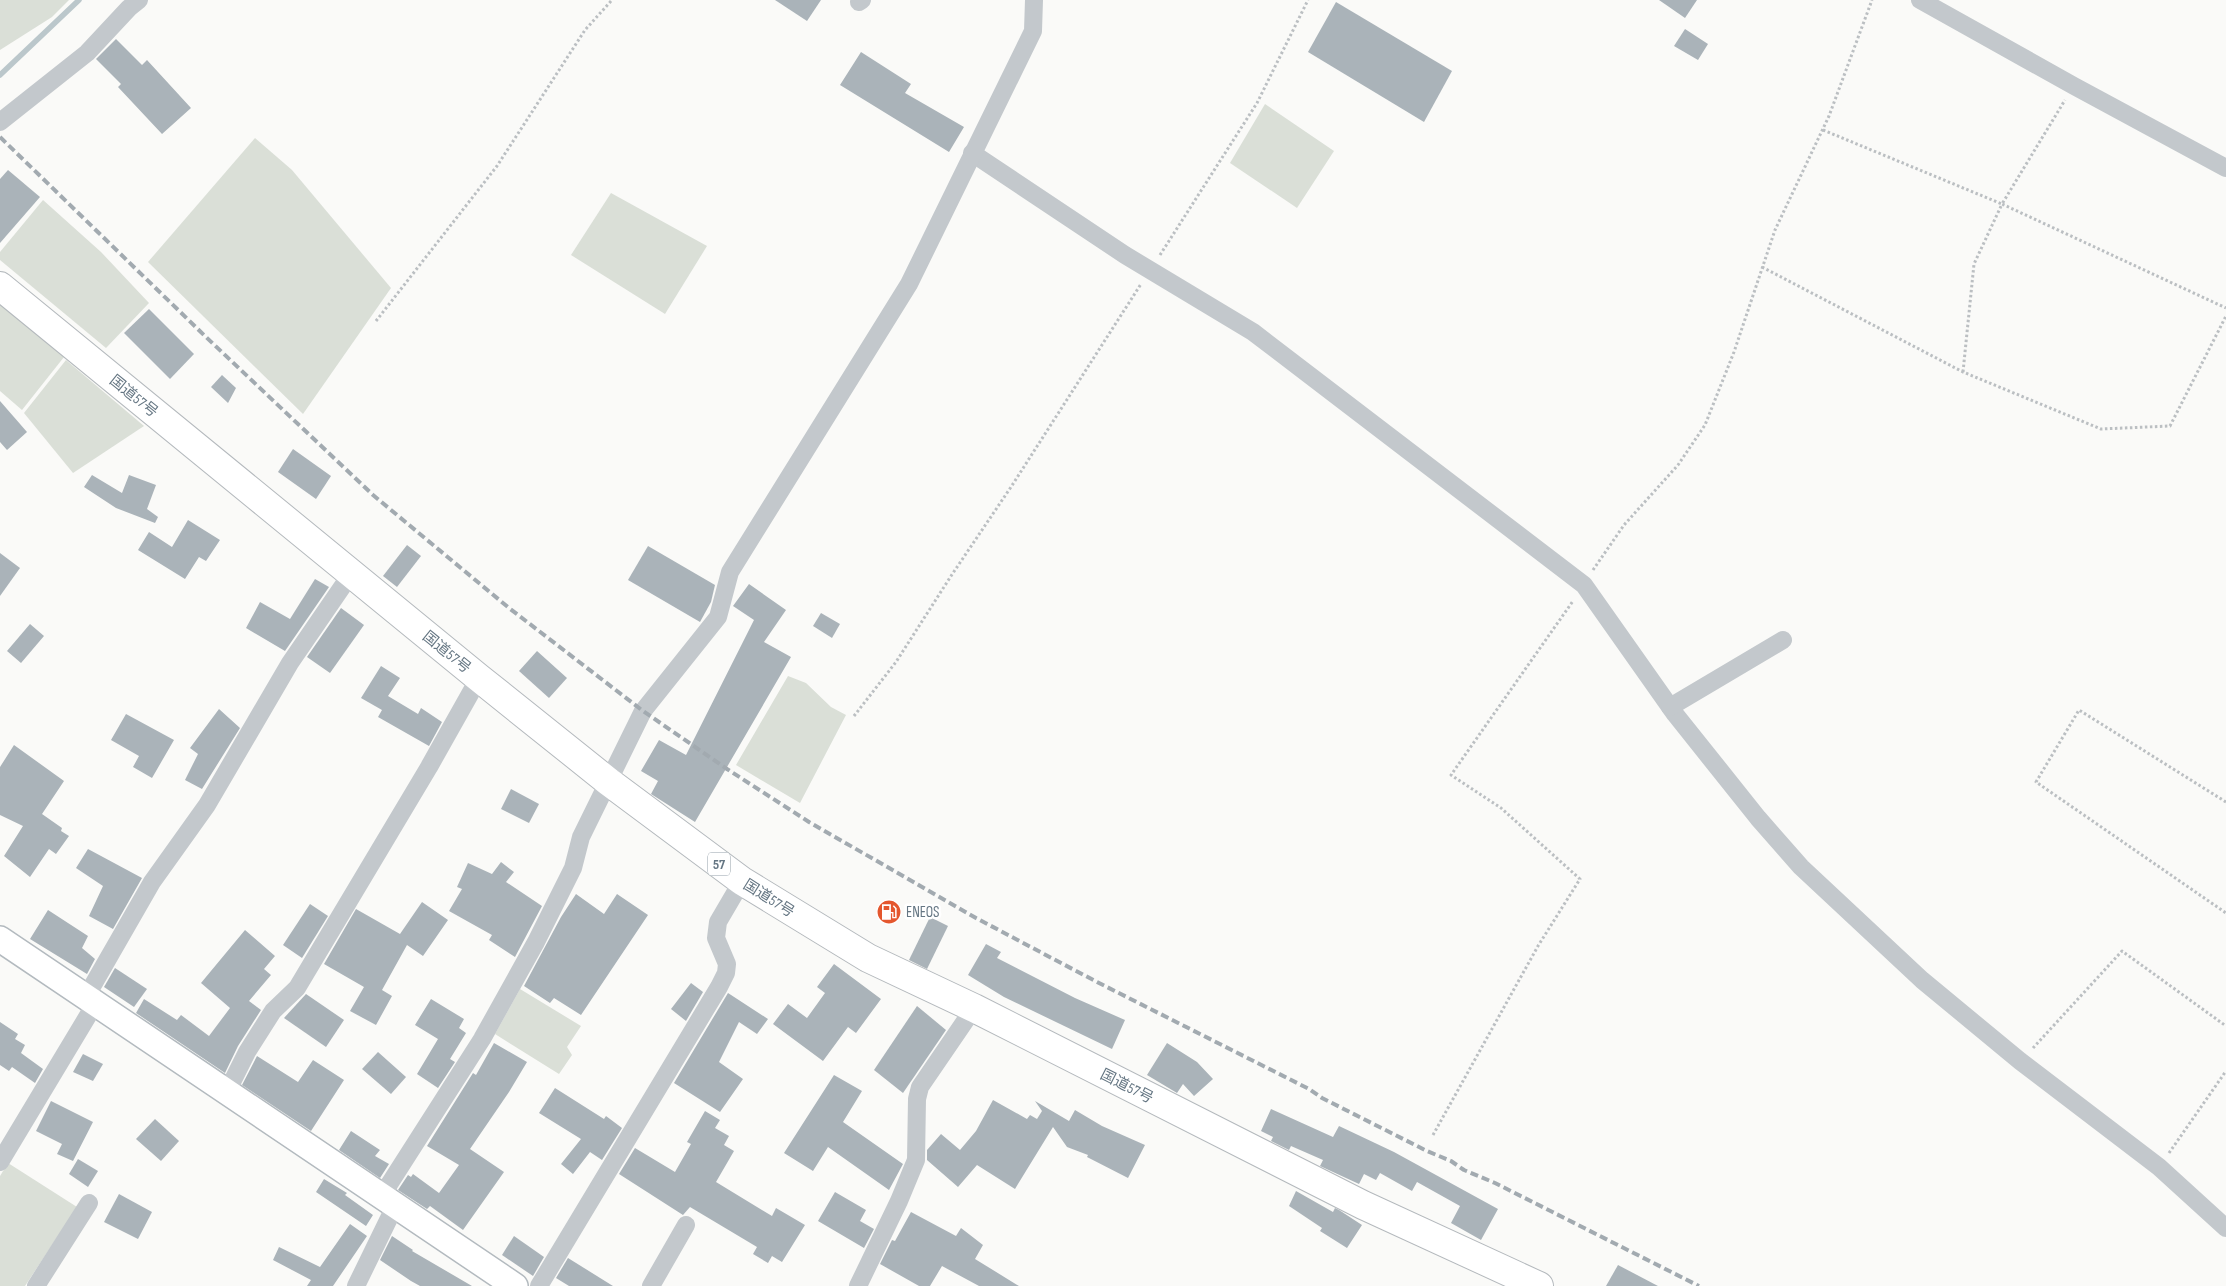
<svg xmlns="http://www.w3.org/2000/svg" width="2226" height="1286" font-family="'Sofia Sans Condensed','Noto Sans JP',sans-serif">
<style>
.green{fill:#dadfd7}
.lines{fill:none;stroke-linecap:round;stroke-linejoin:round}
.stream{stroke:#bbc7cb;stroke-width:5.5}
.building{fill:#aab3b9}
.secondary-casing{stroke:#b3babf;stroke-width:28}
.highway-casing{stroke:#b4b9bd;stroke-width:30}
.path{stroke:#bbbfc2;stroke-width:3;stroke-dasharray:2.5 2.5;stroke-linecap:butt}
.street{stroke:#c3c8cc;stroke-width:18}
.secondary{stroke:#fff;stroke-width:25}
.highway{stroke:#fff;stroke-width:28}
.rail{stroke:#a2aab0;stroke-width:4;stroke-dasharray:8 4;stroke-linecap:butt}
.labels{text-anchor:middle;stroke-width:5;stroke-linejoin:round;paint-order:stroke}
.shield{fill:#fff;stroke:#939fa8;stroke-width:1}
.shield-label{font-size:14px;font-weight:bold;fill:#657683}
.street-label{font-size:15px;fill:#657683;stroke:#fff}
.poi-label{font-size:15px;fill:#657683;stroke:#fff;text-anchor:start}
</style>
<rect width="100%" height="100%" fill="#fafaf8"/>
<g class="green">
<path d="M0 0H69L52 17 0 50Z"/>
<path d="M1265 104 1334 151 1297 208 1230 163Z"/>
<path d="M255 138 292 170 391 288 303 414 148 262Z"/>
<path d="M611 193 707 246 665 314 571 255Z"/>
<path d="M43 200 101 252 149 303 106 348 0 260V252Z"/>
<path d="M0 303 64 357 22 410 0 391Z"/>
<path d="M66 360 144 426 73 473 24 413Z"/>
<path d="M788 676 806 683 831 707 846 715 800 803 736 765Z"/>
<path d="M520 989 581 1026 567 1047 572 1055 559 1074 495 1034Z"/>
<path d="M8 1163 77 1207 25 1286H0V1176Z"/>
</g>
<g class="lines">
<path class="stream" d="M0 75 79 0"/>
</g>
<g class="building">
<path d="M775 0H821L807 21Z"/>
<path d="M1659 0H1697L1685 18Z"/>
<path d="M1336 2 1452 71 1424 122 1308 52Z"/>
<path d="M1685 29 1708 44 1698 60 1674 46Z"/>
<path d="M116 39 142 65 147 60 191 108 162 134 118 87 121 84 96 59Z"/>
<path d="M861 52 911 84 905 93 964 127 949 152 840 85Z"/>
<path d="M8 170 40 197 0 243V179Z"/>
<path d="M149 309 194 354 170 379 124 333Z"/>
<path d="M222 375 236 388 228 403 211 387Z"/>
<path d="M0 401 27 432 7 450 0 442Z"/>
<path d="M293 449 331 476 316 499 278 472Z"/>
<path d="M92 475 122 493 129 475 156 485 147 509 158 517 155 523 116 508 84 487Z"/>
<path d="M188 520 220 540 206 561 199 557 185 579 138 550 149 532 172 547Z"/>
<path d="M407 545 421 556 397 587 383 576Z"/>
<path d="M648 546 715 585 711 602 700 622 628 580Z"/>
<path d="M0 553 20 568 0 596Z"/>
<path d="M315 579 329 587 285 651 246 628 260 602 290 619Z"/>
<path d="M749 584 786 610 764 642 791 657 695 822 651 794 658 781 641 771 659 740 686 755 754 620 733 606Z"/>
<path d="M341 608 364 625 330 673 307 657Z"/>
<path d="M821 613 840 624 832 638 813 626Z"/>
<path d="M30 624 44 636 21 663 7 651Z"/>
<path d="M537 651 567 678 549 698 519 671Z"/>
<path d="M381 666 400 678 388 696 418 714 421 708 442 722 429 746 378 717 382 710 361 698Z"/>
<path d="M219 709 240 728 202 789 185 780 198 754 190 748Z"/>
<path d="M126 714 174 740 152 778 133 767 139 756 111 740Z"/>
<path d="M14 745 64 781 42 814 62 828 61 831 69 836 56 854 49 849 30 877 4 856 23 826 0 815V767Z"/>
<path d="M511 789 539 804 529 823 501 809Z"/>
<path d="M88 849 142 878 113 929 89 916 103 886 76 868Z"/>
<path d="M501 862 514 872 506 882 542 906 515 957 489 940 492 935 449 911 462 889 457 887 468 863 492 874Z"/>
<path d="M576 894 604 914 617 894 648 915 581 1015 554 998 550 1003 524 986 561 917Z"/>
<path d="M422 902 448 920 423 956 407 945 382 990 392 996 376 1025 350 1011 364 987 324 964 356 909 400 934Z"/>
<path d="M310 904 328 916 302 958 283 945Z"/>
<path d="M48 910 88 936 82 948 95 959 87 974 30 939Z"/>
<path d="M930 917 948 926 927 969 909 960Z"/>
<path d="M245 930 275 956 264 969 271 975 249 1001 261 1010 238 1046 225 1073 136 1013 144 999 177 1020 181 1015 209 1036 230 1008 201 983Z"/>
<path d="M986 944 1001 952 997 958 1075 998 1125 1020 1112 1049 1004 997 968 975Z"/>
<path d="M834 964 881 999 856 1033 848 1027 823 1061 773 1024 788 1004 807 1018 825 993 817 987Z"/>
<path d="M115 968 147 989 134 1007 104 987Z"/>
<path d="M691 983 703 992 686 1021 671 1009Z"/>
<path d="M728 993 768 1019 757 1034 739 1022 719 1062 743 1079 720 1112 674 1083Z"/>
<path d="M306 994 344 1020 326 1047 284 1018Z"/>
<path d="M431 999 464 1019 459 1028 466 1033 450 1059 455 1062 438 1088 417 1074 438 1039 415 1025Z"/>
<path d="M917 1006 946 1030 903 1093 874 1070Z"/>
<path d="M0 1022 18 1034 15 1039 25 1045 21 1053 43 1069 35 1083 12 1067 9 1071 0 1065Z"/>
<path d="M494 1043 527 1062 509 1092 470 1149 504 1172 463 1230 430 1206 427 1209 398 1190 408 1175 411 1177 413 1174 439 1193 459 1165 427 1146 473 1073 476 1075Z"/>
<path d="M1167 1043 1197 1062 1213 1079 1194 1096 1183 1084 1177 1093 1147 1075Z"/>
<path d="M378 1052 406 1077 391 1094 362 1069Z"/>
<path d="M83 1054 103 1064 93 1081 73 1072Z"/>
<path d="M257 1056 298 1082 313 1060 344 1080 311 1131 242 1085Z"/>
<path d="M834 1075 862 1091 843 1122 903 1164 889 1190 828 1147 813 1171 784 1153Z"/>
<path d="M555 1088 604 1119 606 1116 622 1128 602 1160 590 1152 573 1174 561 1164 581 1139 539 1113Z"/>
<path d="M993 1100 1027 1119 1030 1115 1037 1119 1042 1111 1035 1101 1069 1121 1075 1110 1102 1126 1145 1145 1128 1178 1087 1157 1088 1155 1067 1147 1053 1127 1015 1189 977 1165 958 1187 927 1160V1150L941 1134 960 1150 976 1131Z"/>
<path d="M51 1101 93 1122 73 1161 57 1154 62 1144 36 1131Z"/>
<path d="M1271 1109 1333 1137 1339 1126 1394 1152 1498 1209 1481 1240 1451 1223 1460 1206 1417 1182 1412 1191 1380 1173 1376 1180 1364 1174 1359 1184 1320 1166 1323 1160 1291 1146 1289 1150 1271 1141 1273 1137 1261 1131Z"/>
<path d="M705 1111 720 1120 715 1128 729 1136 724 1145 734 1151 716 1182 772 1216 776 1208 805 1225 782 1262 772 1256 768 1263 753 1254 757 1247 690 1207 683 1215 619 1174 635 1148 675 1172 691 1144 687 1142Z"/>
<path d="M155 1119 179 1141 161 1161 136 1139Z"/>
<path d="M351 1131 380 1150 375 1156 389 1164 380 1178 339 1150Z"/>
<path d="M78 1159 98 1171 88 1187 69 1174Z"/>
<path d="M324 1179 347 1193 345 1195 373 1215 366 1226 316 1192Z"/>
<path d="M1296 1191 1333 1212 1335 1208 1339 1210 1362 1225 1347 1248 1320 1231 1322 1228 1289 1206Z"/>
<path d="M835 1192 866 1210 860 1221 874 1229 864 1248 818 1221Z"/>
<path d="M119 1194 152 1212 138 1239 104 1222Z"/>
<path d="M911 1212 956 1236 961 1228 983 1245 975 1259 1019 1286H979L942 1266 930 1286H919L880 1264 892 1240 895 1241Z"/>
<path d="M350 1224 367 1236 333 1286H307L311 1280 273 1260 279 1247 320 1267Z"/>
<path d="M392 1236 413 1250 412 1251 472 1286H420L411 1281 380 1260Z"/>
<path d="M514 1236 544 1257 533 1276 502 1255Z"/>
<path d="M568 1258 613 1286H569L556 1278Z"/>
<path d="M1618 1265 1658 1286H1606Z"/>
</g>
<g class="lines">
<defs>
<path id="secondary" d="M0 939 515 1286"/>
<path id="highway" d="M0 286 479 678 609 782 742 881 868 958 974 1008 1363 1205 1539 1286"/>
</defs>
<use href="#secondary" class="secondary-casing"/>
<use href="#highway" class="highway-casing"/>
<g class="path">
<path d="M1823 130 2002 204 2065 100"/>
<path d="M1160 255 1257 103 1308 0"/>
<path d="M1762 267 1963 372 2101 429 2170 426 2226 316"/>
<path d="M376 321 497 166 585 30 612 0"/>
<path d="M1963 372 1974 264 2002 204 2226 308"/>
<path d="M1593 570 1624 525 1678 465 1705 425 1734 352 1775 230 1829 116 1872 0"/>
<path d="M854 716 896 662 951 576 1011 487 1141 284"/>
<path d="M2226 802 2079 710 2036 782 2226 913"/>
<path d="M2033 1048 2122 951 2226 1026"/>
<path d="M1433 1135 1538 946 1580 879 1501 808 1451 775 1573 601"/>
<path d="M2169 1153 2226 1071"/>
</g>
<g class="street">
<path d="M1920 0 2074 86 2226 168"/>
<path d="M859 2 862 0"/>
<path d="M0 122 87 53 129 8 139 0"/>
<path d="M972 153 1125 255 1253 332 1584 585 1675 714 1758 818 1801 867 1922 980 2020 1061 2159 1167 2226 1228"/>
<path d="M1670 707 1783 640"/>
<path d="M86 997 152 882 207 805 290 663 351 574"/>
<path d="M227 1092 247 1052 273 1011 297 988 429 767 479 678"/>
<path d="M0 1162 95 1004"/>
<path d="M381 1197 482 1039 536 942 573 868 581 837 643 711 718 617 730 572 909 284 1033 31 1034 0"/>
<path d="M36 1286 89 1203"/>
<path d="M356 1286 395 1206"/>
<path d="M539 1286 719 987 726 973 727 964 716 938 718 922 742 881"/>
<path d="M651 1286 686 1225"/>
<path d="M858 1286 899 1201 916 1160 917 1099 920 1087 974 1008"/>
</g>
<use href="#secondary" class="secondary"/>
<use href="#highway" class="highway"/>
<path class="rail" d="M0 137 206 337 373 495 509 608 643 711 727 769 809 822 976 918 1097 982 1309 1089 1322 1098 1427 1151 1451 1161 1464 1170 1495 1183 1699 1286"/>
</g>
<defs>
<symbol id="fuel-disc" viewBox="-11 -11 22 22"><circle r="9.5" fill="#e4572e" stroke="#fff"/><path d="M-5.5-6h7V0h2V4h1.3V-2.5L3-4.5l.8-.8L6-3V5H2.5V1h-1V6h-7ZM-4.2-4.7v3.2H.2V-4.7Z" fill="#fff"/></symbol>
</defs>
<g fill-rule="evenodd">
<use href="#fuel-disc" x="875" y="898" width="28" height="28"/>
</g>
<g class="labels">
<rect class="shield" x="708" y="852.5" width="22" height="23" rx="4"/>
<g class="shield-label">
<text x="719" y="869">57</text>
</g>
<g class="street-label">
<text transform="translate(134 396) rotate(39)" y="5">国道57号</text>
<text transform="translate(447 652) rotate(39)" y="5">国道57号</text>
<text transform="translate(769 898) rotate(32)" y="5">国道57号</text>
<text transform="translate(1127 1086) rotate(27)" y="5">国道57号</text>
</g>
<g class="poi-label">
<text x="906" y="917">ENEOS</text>
</g>
</g>
</svg>
